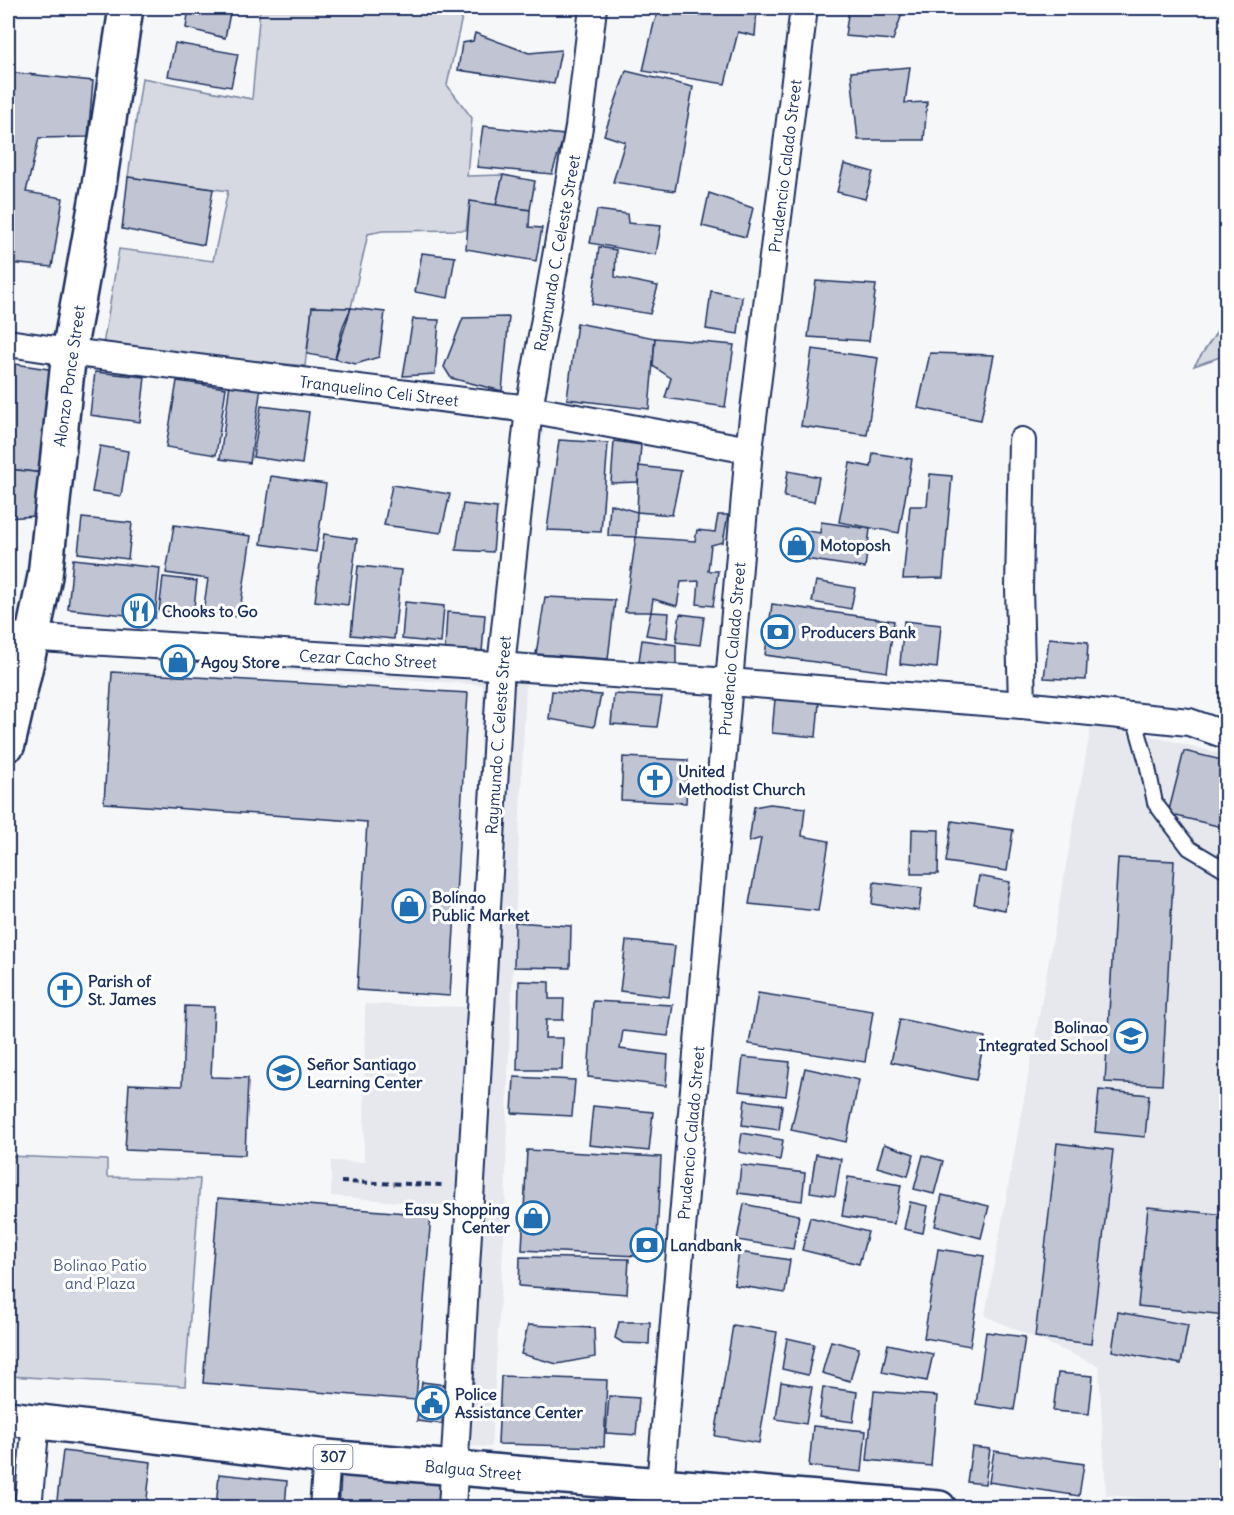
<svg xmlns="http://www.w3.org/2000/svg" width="1234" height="1515" font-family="Delius,sans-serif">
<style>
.built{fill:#e6e8ee}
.green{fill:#d6d9e2;stroke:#7884a0;stroke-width:1.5}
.building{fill:#c0c4d3;stroke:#1b2f5e;stroke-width:1.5}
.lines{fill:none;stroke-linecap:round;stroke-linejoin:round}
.lane-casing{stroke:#1b2f5e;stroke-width:18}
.street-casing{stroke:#1b2f5e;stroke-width:30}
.secondary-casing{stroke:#1b2f5e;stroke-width:38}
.primary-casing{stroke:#1b2f5e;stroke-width:38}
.path{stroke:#1b2f5e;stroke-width:4;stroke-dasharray:6 4.5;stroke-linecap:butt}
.lane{stroke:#fff;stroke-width:14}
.street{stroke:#fff;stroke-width:26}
.secondary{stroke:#fff;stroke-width:33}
.primary{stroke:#fff;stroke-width:33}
.labels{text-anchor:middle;stroke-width:6;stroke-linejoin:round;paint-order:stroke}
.shield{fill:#fff;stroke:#5f6d8e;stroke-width:1.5}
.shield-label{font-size:15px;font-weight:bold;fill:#1b2f5e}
.street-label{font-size:16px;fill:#1b2f5e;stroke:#fff}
.poi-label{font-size:16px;font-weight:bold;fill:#1b2f5e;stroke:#fff;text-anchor:start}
.park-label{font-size:16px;fill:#4a5a7f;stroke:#fff}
</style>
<rect width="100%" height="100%" fill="#f6f7f9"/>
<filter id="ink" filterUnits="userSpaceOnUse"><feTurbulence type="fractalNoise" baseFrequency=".0167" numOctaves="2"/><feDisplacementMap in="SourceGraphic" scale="12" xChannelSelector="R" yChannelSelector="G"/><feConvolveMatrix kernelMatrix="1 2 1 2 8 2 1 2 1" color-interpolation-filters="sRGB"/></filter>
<g filter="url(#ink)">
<g class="built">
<path d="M544 426 529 534 518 658 712 692 526 684 508 1075 505 1220 491 1447 467 1446 448 1442 457 1207 331 1196V1161L364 1162 365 1004 466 1007 468 1010 483 685 39 652 43 623 492 659 501 536 516 428Z"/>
<path d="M1092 721 1226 755V1506L1106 1495 1099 1366 985 1316Z"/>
</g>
<g class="green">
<path d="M260 8H464L447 85 472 118 467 176 503 175 496 205 470 201 466 230 382 231 368 234 351 308 312 307 305 366 103 345 119 249 213 261 228 191 128 177 142 78 252 99Z"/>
<path d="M1226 318V355L1194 366Z"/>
<path d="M8 1156 107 1160V1177L200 1179 185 1386 8 1376Z"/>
</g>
<g class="building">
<path d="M189 8H231L225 38 186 28Z"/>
<path d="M660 8H757L755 36 738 32 725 84 643 71 654 23Z"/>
<path d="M849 8H904L893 40 845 36Z"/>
<path d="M475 33 529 53 561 50 554 84 458 70 462 43 473 41Z"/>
<path d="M175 43 238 54 231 87 168 76Z"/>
<path d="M910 67 905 103 927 102 924 140H858L851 72Z"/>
<path d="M626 71 693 87 675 191 613 182 625 142 604 135Z"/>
<path d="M8 72 93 81 88 137 39 138 26 192 63 198 52 267 8 263Z"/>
<path d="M483 126 564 135 552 174 477 167Z"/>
<path d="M844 164 873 172 865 199 837 192Z"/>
<path d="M503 175 535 181 530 210 496 205Z"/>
<path d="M128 177 213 189 204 245 122 229Z"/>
<path d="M709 193 753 208 746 237 702 226Z"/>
<path d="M470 201 530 210 529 227 542 228 536 261 466 249Z"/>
<path d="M597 210 627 214 628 223 661 226 656 255 590 243Z"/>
<path d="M599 247 616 250 615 277 658 286 650 314 592 304Z"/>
<path d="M422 253 455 257 448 298 415 292Z"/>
<path d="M816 281 876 285 869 341 808 337Z"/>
<path d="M711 291 742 297 738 334 706 329Z"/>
<path d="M312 307 351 308 343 326 335 359 307 354Z"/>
<path d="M351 308 385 312 379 357 356 364 335 359Z"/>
<path d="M509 317 502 391 451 378 444 367 463 318Z"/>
<path d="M413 319 439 320 435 374 403 376Z"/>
<path d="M577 323 655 338 649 409 567 399Z"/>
<path d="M655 338 734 345 725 407 665 398 671 378 653 366Z"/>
<path d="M812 349 878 358 867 435 801 426Z"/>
<path d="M930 353 994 355 981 420 918 408Z"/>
<path d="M8 363 55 370 43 473 8 469Z"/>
<path d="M95 372 145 377 140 422 90 415Z"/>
<path d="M177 381 226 388 216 455 166 447Z"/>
<path d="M230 383 261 387 250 463 220 459Z"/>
<path d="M261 406 309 412 302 464 253 457Z"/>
<path d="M559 440 608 443 601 532 547 530Z"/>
<path d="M614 441 641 445 638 482 611 483Z"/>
<path d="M100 446 128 451 121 496 92 492Z"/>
<path d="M873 453 912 459 899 533 839 522 850 463 871 467Z"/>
<path d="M639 466 681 471 672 515 637 512Z"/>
<path d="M8 469 43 473 35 516 8 518Z"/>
<path d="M788 471 819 477 814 502 784 497Z"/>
<path d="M930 474 952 476 943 578 903 579 910 506H927Z"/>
<path d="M271 476 326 484 316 552 261 544Z"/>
<path d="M392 485 450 494 441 533 384 525Z"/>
<path d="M463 504 497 508 493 552 456 550Z"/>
<path d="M610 504 637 512 636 537 608 536Z"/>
<path d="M718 515H728L723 542 711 545 708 571H718L713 606 697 604 699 581 681 582 677 606 653 599 651 612H625L636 537 695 541 697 530 715 532Z"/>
<path d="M82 518 132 523 128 559 78 553Z"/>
<path d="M821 522 870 529 865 568 792 557 796 529 820 533Z"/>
<path d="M174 525 251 536 239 617 203 612 208 579 166 573Z"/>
<path d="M324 534 357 539 348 605 315 601Z"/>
<path d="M73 559 160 568 155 618 68 609Z"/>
<path d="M358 566 401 570 394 639 351 635Z"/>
<path d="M163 577 197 581 193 616 159 611Z"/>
<path d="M816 581 855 588 851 609 812 602Z"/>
<path d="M545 597 615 600 608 659 536 654Z"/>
<path d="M405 602 444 606 441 643 402 639Z"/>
<path d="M772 604 894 621 887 672 765 655Z"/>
<path d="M447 612 485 615 482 652 445 649Z"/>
<path d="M651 612 669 613 667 638 646 635Z"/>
<path d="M680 614 704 617 700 645 676 642Z"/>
<path d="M904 621 941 625 937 668 900 664Z"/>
<path d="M1049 638 1088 642 1086 680 1044 678Z"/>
<path d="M642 640 676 645V670L638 668Z"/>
<path d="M112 672 468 693 450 996 357 990 367 822 104 803Z"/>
<path d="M776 688 820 692 816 737 772 733Z"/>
<path d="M552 691 601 695 594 727 549 719Z"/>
<path d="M614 694 662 697 657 727 611 724Z"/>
<path d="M1184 751 1226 761V828L1168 814Z"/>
<path d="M623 757 688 760 686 803 621 800Z"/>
<path d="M770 804 805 808 802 836 829 841 818 911 749 904 761 838 749 842 754 807Z"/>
<path d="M952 821 1013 830 1007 871 946 862Z"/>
<path d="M912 829 939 830 938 874H911Z"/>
<path d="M1118 858 1174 861 1162 1085 1105 1082Z"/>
<path d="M979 876 1010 882 1005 910 974 904Z"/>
<path d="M874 882 922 888 919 911 872 904Z"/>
<path d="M515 922 571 926 570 968 514 967Z"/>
<path d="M626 941 675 946 669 997 620 991Z"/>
<path d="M519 981 549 982V999H564L563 1020H546L545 1038H563L562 1070H517Z"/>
<path d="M758 993 873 1011 865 1062 749 1044Z"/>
<path d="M593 1001 673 1005 668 1036 623 1031 620 1049 668 1055 666 1086 588 1077Z"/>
<path d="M185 1006 214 1007 211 1077 248 1078 245 1155 125 1150 129 1084 182 1086Z"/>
<path d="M900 1019 985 1037 976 1080 891 1062Z"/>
<path d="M743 1057 790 1062 786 1096 739 1091Z"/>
<path d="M805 1068 859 1080 846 1142 791 1130Z"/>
<path d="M514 1077 575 1080 572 1116 512 1113Z"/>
<path d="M1099 1090 1149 1095 1145 1137 1095 1132Z"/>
<path d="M745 1100 782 1105 779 1130 742 1125Z"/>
<path d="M593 1106 653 1112 649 1151 589 1145Z"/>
<path d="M742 1133 783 1140 780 1160 739 1152Z"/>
<path d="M1057 1143 1113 1150 1091 1344 1035 1337Z"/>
<path d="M884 1144 914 1154 908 1176 877 1167Z"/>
<path d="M527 1150 661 1157 656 1257 522 1250Z"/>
<path d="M816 1154 841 1159 835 1196 810 1192Z"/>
<path d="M923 1155 943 1161 934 1194 914 1189Z"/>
<path d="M741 1165 805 1173 802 1201 738 1193Z"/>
<path d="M848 1177 901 1185 894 1224 842 1216Z"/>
<path d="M942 1195 989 1206 981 1238 935 1226Z"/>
<path d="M218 1198 431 1215 416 1400 203 1383Z"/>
<path d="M910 1202 928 1206 923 1233 904 1229Z"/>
<path d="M744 1204 799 1215 793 1249 737 1240Z"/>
<path d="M1148 1207 1226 1215V1315L1138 1306Z"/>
<path d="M810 1217 868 1232 859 1264 802 1250Z"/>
<path d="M938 1249 984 1256 970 1346 924 1338Z"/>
<path d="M739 1252 790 1260 785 1293 734 1285Z"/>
<path d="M520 1257 629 1259 627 1294 519 1286Z"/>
<path d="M1118 1312 1188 1325 1181 1364 1112 1351Z"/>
<path d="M619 1322H650L649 1344 623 1343 615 1338Z"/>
<path d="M528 1325 594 1328 595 1357 557 1364 521 1354Z"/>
<path d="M733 1325 777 1332 759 1443 715 1436Z"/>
<path d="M986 1332 1025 1337 1014 1410 976 1404Z"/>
<path d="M787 1338 814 1344 808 1375 782 1369Z"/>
<path d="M831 1341 859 1348 850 1381 822 1373Z"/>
<path d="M888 1344 933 1354 927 1381 882 1372Z"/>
<path d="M1058 1373 1093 1376 1089 1414 1053 1411Z"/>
<path d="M501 1376 607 1380 604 1447 498 1444Z"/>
<path d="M422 1382 446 1385 442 1424 417 1421Z"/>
<path d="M781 1382 812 1387 806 1424 776 1419Z"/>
<path d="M823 1387 857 1392 853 1422 819 1417Z"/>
<path d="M874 1391 937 1396 931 1466 867 1460Z"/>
<path d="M609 1396 639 1398 636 1435 606 1433Z"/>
<path d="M813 1426 866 1431 862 1472 809 1466Z"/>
<path d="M972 1447 990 1449 985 1484 967 1482Z"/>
<path d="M63 1451 151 1462 146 1508H56Z"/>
<path d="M994 1451 1084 1464 1079 1496 989 1482Z"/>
<path d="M219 1474 287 1481 285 1508H216Z"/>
<path d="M341 1475 443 1483 441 1508H339Z"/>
</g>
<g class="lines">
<defs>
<path id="lane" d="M1134 717 1147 763 1155 803 1189 848 1226 870"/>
<g id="street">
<path d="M8 343 69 352 529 409 749 450"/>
<path d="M1022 441 1019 588 1022 705"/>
<path d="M8 636 512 667 729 682 1022 705 1189 722 1226 735"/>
<path d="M28 1508 36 1421"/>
<path d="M323 1508 327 1457"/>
<path d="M452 1508 501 666 529 409 579 127 593 8"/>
<path d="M658 1508 749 450 804 8"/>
</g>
<path id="secondary" d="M8 744 32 639 45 576 69 352 99 185 126 8"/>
<path id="primary" d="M8 1418 327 1457 384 1462 939 1508"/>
</defs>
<use href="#lane" class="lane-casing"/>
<use href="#street" class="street-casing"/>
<use href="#secondary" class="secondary-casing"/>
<use href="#primary" class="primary-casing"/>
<path class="path" d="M341 1182 443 1185"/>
<use href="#lane" class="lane"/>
<use href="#street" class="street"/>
<use href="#secondary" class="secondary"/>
<use href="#primary" class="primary"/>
</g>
</g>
<defs>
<symbol id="shop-ring" viewBox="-11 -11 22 22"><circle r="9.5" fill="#fff" stroke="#1f6fb2" stroke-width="1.5"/><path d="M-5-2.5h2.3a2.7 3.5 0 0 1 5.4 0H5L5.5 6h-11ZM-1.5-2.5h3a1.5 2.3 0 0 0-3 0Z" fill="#1f6fb2"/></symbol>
<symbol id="restaurant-ring" viewBox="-11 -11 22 22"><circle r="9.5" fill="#fff" stroke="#1f6fb2" stroke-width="1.5"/><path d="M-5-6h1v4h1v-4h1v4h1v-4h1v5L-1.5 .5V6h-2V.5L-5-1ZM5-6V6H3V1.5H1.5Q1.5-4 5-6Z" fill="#1f6fb2"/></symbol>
<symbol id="bank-ring" viewBox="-11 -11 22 22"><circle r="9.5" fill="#fff" stroke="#1f6fb2" stroke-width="1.5"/><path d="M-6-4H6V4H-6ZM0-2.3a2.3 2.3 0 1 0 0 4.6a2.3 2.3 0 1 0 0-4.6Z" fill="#1f6fb2"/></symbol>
<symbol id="church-ring" viewBox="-11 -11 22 22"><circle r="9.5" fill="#fff" stroke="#1f6fb2" stroke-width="1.5"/><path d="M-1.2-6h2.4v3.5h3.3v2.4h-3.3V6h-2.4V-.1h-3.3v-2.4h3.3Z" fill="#1f6fb2"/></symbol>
<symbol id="school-ring" viewBox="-11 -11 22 22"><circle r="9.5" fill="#fff" stroke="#1f6fb2" stroke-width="1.5"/><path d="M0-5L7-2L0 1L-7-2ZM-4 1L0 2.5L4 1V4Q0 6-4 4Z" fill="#1f6fb2"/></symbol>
<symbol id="civic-ring" viewBox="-11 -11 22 22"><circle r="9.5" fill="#fff" stroke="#1f6fb2" stroke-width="1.5"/><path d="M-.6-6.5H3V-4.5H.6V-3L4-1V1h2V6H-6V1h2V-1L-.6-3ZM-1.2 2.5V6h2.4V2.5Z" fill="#1f6fb2"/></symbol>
</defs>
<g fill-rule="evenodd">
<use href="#shop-ring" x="778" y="526" width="38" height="38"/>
<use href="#restaurant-ring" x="120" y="592" width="38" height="38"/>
<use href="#bank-ring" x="759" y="613" width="38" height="38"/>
<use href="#shop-ring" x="159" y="643" width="38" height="38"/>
<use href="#church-ring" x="636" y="761" width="38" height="38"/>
<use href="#shop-ring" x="390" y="887" width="38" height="38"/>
<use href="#church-ring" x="46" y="971" width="38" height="38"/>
<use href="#school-ring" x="1112" y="1017" width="38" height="38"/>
<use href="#school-ring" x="265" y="1054" width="38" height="38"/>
<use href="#shop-ring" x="514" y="1199" width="38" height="38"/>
<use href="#bank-ring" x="628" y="1226" width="38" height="38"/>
<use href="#civic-ring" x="413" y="1384" width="38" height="38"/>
</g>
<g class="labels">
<rect class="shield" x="313.5" y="1445" width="39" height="24" rx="4.5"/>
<g class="shield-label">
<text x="333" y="1462">307</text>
</g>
<g class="street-label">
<text transform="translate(785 166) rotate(-83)" y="6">Prudencio Calado Street</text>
<text transform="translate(557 253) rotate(-80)" y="6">Raymundo C. Celeste Street</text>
<text transform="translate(69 376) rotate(-82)" y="6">Alonzo Ponce Street</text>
<text transform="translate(379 391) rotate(7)" y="6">Tranquelino Celi Street</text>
<text transform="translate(732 649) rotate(-85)" y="6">Prudencio Calado Street</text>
<text transform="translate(368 659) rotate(3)" y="6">Cezar Cacho Street</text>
<text transform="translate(498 735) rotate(-86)" y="6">Raymundo C. Celeste Street</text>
<text transform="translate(691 1133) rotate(-85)" y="6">Prudencio Calado Street</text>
<text transform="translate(473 1470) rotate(5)" y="6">Balgua Street</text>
</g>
<g class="poi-label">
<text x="820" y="551">Motoposh</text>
<text x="162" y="617">Chooks to Go</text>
<text x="801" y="638">Producers Bank</text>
<text x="201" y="668">Agoy Store</text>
<text x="678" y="777">United<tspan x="678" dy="18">Methodist Church</tspan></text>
<text x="432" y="903">Bolinao<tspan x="432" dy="18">Public Market</tspan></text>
<text x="88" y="987">Parish of<tspan x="88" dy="18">St. James</tspan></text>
<text x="1108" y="1033" text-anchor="end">Bolinao<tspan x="1108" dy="18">Integrated School</tspan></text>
<text x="307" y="1070">Señor Santiago<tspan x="307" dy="18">Learning Center</tspan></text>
<text x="510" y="1215" text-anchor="end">Easy Shopping<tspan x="510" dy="18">Center</tspan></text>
<text x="670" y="1251">Landbank</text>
<text x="455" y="1400">Police<tspan x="455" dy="18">Assistance Center</tspan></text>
</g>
<g class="park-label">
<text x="100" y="1271">Bolinao Patio<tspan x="100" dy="18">and Plaza</tspan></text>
</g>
</g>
<rect width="1234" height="1515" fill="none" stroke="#fff" stroke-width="30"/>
<rect x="15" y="15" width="1204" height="1485" fill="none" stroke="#1b2f5e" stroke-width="2" filter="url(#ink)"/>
</svg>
